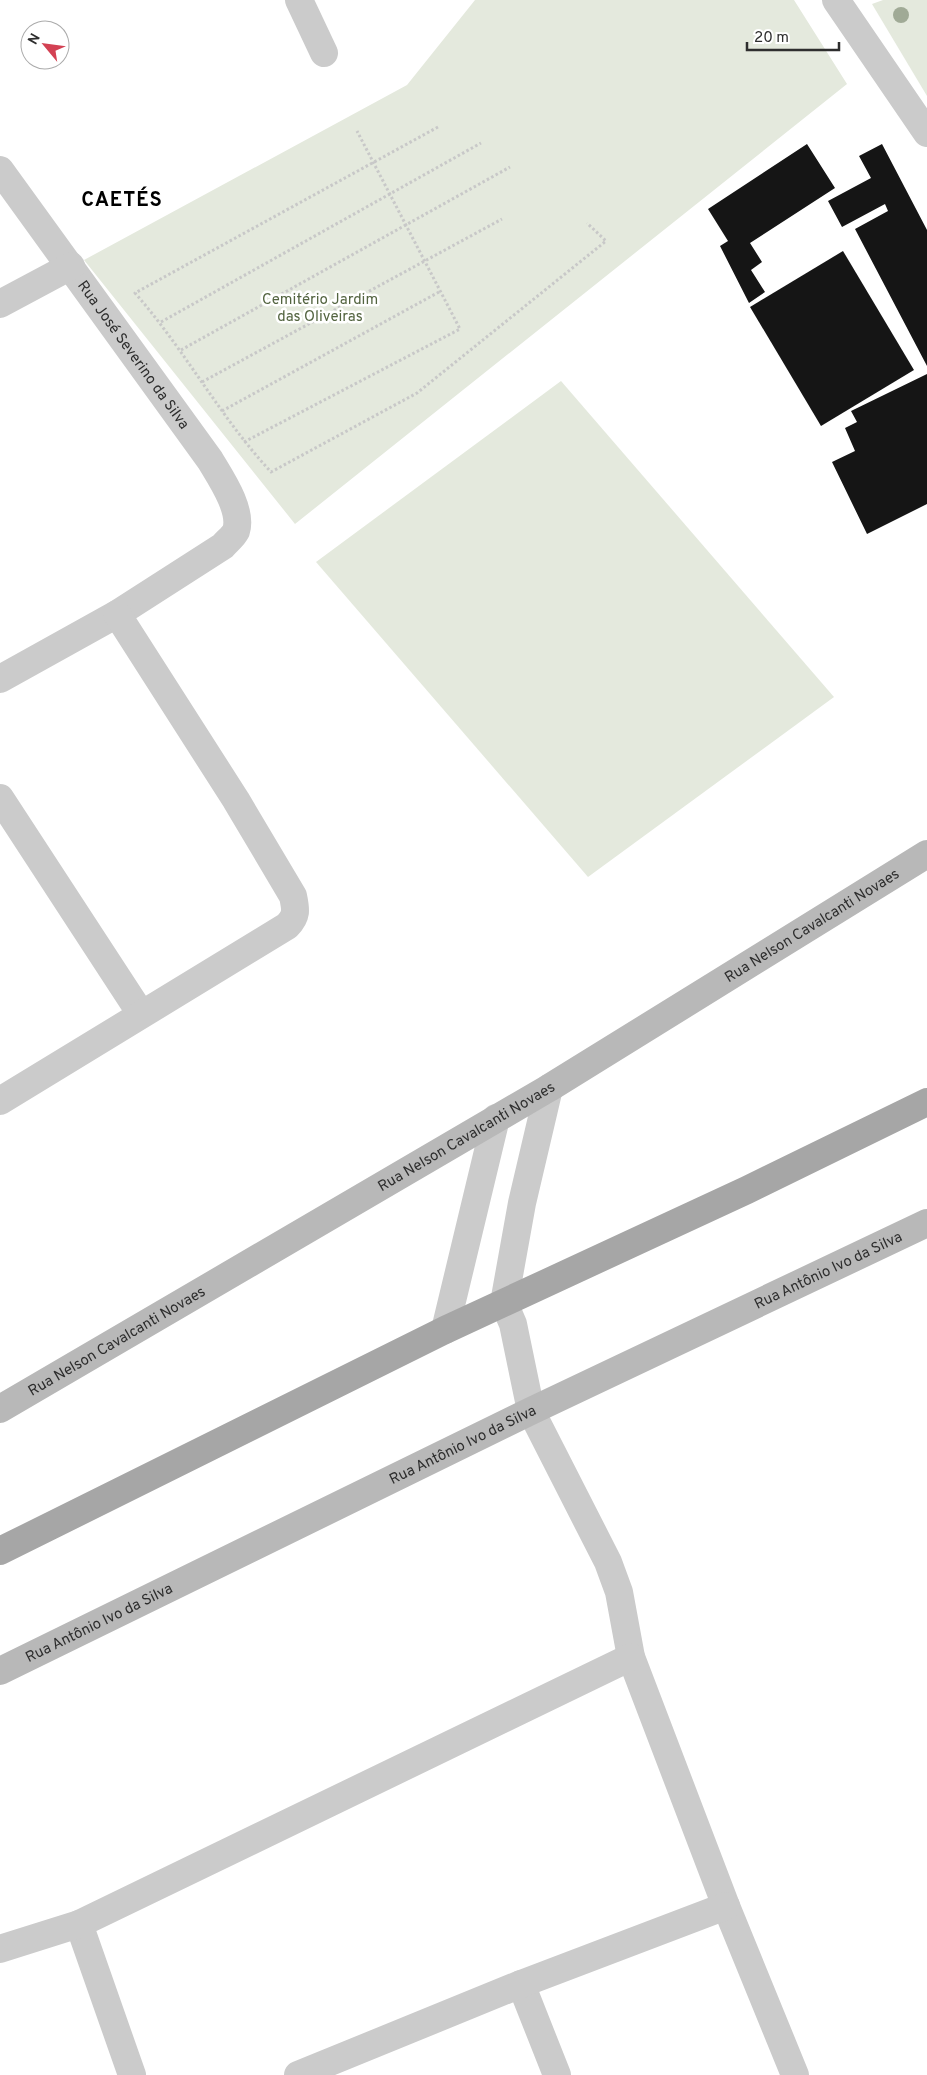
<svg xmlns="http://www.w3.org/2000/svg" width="927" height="2075" font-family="Overpass,sans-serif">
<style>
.green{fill:#e4e9dd}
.building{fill:#151515}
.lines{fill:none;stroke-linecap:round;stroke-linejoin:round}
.path{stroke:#c8c8c8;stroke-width:3;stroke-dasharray:2.5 2.5;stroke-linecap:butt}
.street{stroke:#cbcbcb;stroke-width:28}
.secondary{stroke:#b8b8b8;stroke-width:28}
.primary{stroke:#a6a6a6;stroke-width:28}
.tree{fill:#a0aa96}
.labels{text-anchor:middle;stroke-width:5;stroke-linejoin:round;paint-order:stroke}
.park-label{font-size:15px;fill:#536440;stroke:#fff}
.street-label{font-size:15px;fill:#2e2e2e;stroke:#fff}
.district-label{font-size:20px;font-weight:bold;letter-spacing:1px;fill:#000;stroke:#fff}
</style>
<rect width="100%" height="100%" fill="#fff"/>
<g class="green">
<path d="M475 0H794L847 84 295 524 84 260 407 85Z"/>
<path d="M883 0H927V96L872 4Z"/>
<path d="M561 381 834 697 588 877 316 562Z"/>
</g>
<g class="building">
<path d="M807 144 835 188 750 243 762 262 751 270 765 292 749 303 720 246 728 241 708 209Z"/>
<path d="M882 144 927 230V366L855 229 888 211 885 204 842 227 828 201 871 178 859 156Z"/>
<path d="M843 251 914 370 821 426 750 307Z"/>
<path d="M927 374V504L867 534 832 462 855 451 845 428 857 422 851 411Z"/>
</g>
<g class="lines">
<g class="path">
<path d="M438 127 135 293C185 350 220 417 271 472L417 393 606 241 587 223"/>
<path d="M161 322 481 143"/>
<path d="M181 350 510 167"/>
<path d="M202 382 502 219"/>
<path d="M222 411 439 292"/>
<path d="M244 442 460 329 357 131"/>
</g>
<g class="street">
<path d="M299 0 324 53"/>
<path d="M836 0 927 133"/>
<path id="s1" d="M0 170 210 460C220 477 243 510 236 531 233 537 227 541 223 546L117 614 0 679"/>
<path d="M0 304 71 266"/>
<path d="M0 798 141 1014"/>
<path d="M549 1088 522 1203 504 1303 513 1324 531 1411 608 1562 619 1592 631 1657 726 1906 795 2075"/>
<path d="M0 1101 287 926C297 916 296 910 293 896L236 800 117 614"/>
<path d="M445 1330 496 1118"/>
<path d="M79 1924 132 2075"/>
<path d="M0 1949 79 1924 631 1657"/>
<path d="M521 1984 557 2075"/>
<path d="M298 2075 521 1984 726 1906"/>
</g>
<g class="secondary">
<path id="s2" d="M0 1409 549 1088 927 854"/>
<path id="s3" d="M0 1671 531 1411 927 1223"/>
</g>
<path class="primary" d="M0 1551 445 1330 747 1190 927 1102"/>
</g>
<circle class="tree" cx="901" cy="15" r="8"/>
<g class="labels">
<g class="park-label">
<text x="320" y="304">Cemitério Jardim<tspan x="320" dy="17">das Oliveiras</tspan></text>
</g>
<g class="street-label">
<text dy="5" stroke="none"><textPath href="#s1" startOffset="228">Rua José Severino da Silva</textPath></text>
<text dy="5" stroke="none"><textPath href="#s2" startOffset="945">Rua Nelson Cavalcanti Novaes</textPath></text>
<text dy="5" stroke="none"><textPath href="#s2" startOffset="540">Rua Nelson Cavalcanti Novaes</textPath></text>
<text dy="5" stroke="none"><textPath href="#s3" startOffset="920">Rua Antônio Ivo da Silva</textPath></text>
<text dy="5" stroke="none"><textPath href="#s2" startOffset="135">Rua Nelson Cavalcanti Novaes</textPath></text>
<text dy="5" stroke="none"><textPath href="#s3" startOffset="515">Rua Antônio Ivo da Silva</textPath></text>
<text dy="5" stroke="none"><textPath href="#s3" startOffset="110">Rua Antônio Ivo da Silva</textPath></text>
</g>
<g class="district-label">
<text x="122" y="206">CAETÉS</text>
</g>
</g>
<g transform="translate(45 45) rotate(299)"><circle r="24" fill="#ffffff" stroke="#ababab"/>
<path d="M0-4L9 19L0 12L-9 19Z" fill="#d34153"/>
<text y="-8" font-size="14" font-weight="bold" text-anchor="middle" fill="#2e2e2e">N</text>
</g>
<path d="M747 42v8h92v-8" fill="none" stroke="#2e2e2e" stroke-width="2.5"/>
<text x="754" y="42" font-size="15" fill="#2e2e2e" stroke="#ffffff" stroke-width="4" paint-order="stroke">20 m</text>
</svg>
